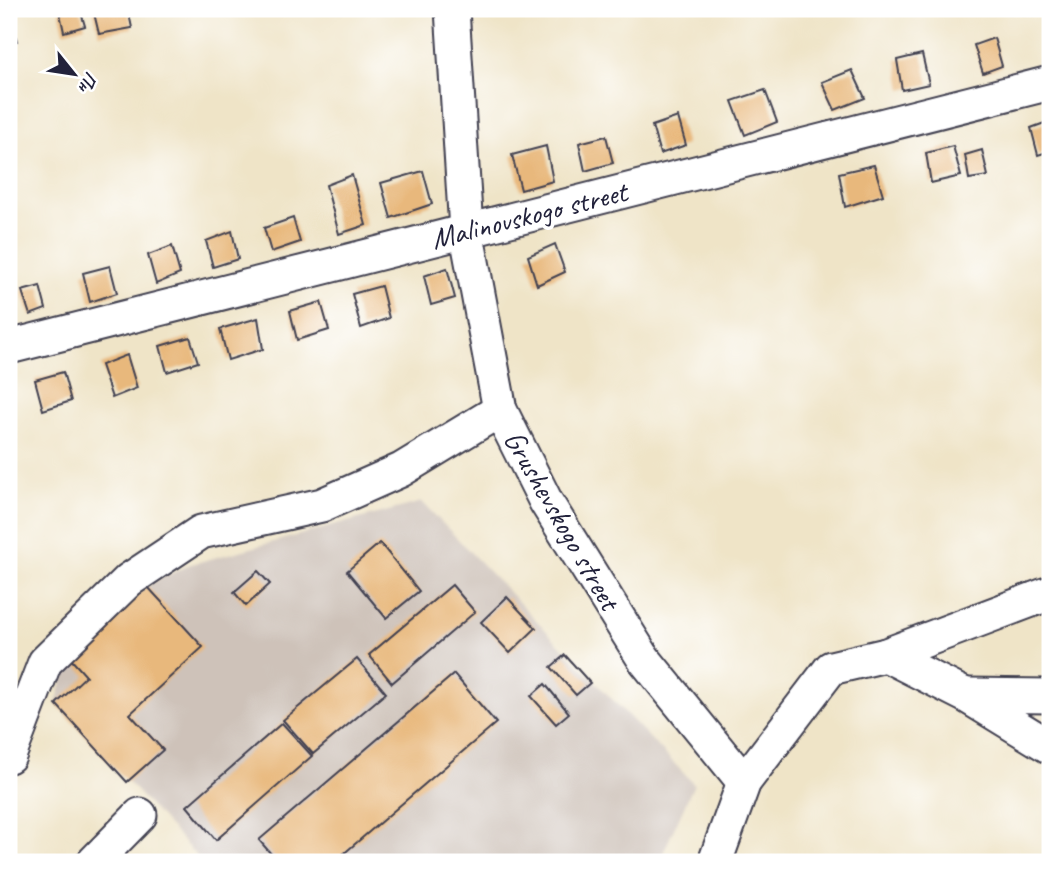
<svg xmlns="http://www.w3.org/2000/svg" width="1059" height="871" font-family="Caveat,sans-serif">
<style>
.industrial{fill:#cec2b9}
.building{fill:#e8b87b}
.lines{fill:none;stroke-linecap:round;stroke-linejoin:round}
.minor-casing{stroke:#413f50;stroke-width:37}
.minor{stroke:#fff;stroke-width:33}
.labels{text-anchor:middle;stroke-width:7;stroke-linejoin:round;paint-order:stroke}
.street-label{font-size:30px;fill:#22223b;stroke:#fff}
</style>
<rect width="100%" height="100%" fill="#fff"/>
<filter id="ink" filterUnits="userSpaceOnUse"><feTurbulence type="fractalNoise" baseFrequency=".0143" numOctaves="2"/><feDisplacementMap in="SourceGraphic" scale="14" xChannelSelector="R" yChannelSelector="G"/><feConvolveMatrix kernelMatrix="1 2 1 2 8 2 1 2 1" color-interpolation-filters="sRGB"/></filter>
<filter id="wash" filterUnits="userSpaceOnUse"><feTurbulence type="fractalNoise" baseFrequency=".00686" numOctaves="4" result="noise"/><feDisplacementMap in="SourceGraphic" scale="28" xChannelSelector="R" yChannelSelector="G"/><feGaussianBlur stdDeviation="1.57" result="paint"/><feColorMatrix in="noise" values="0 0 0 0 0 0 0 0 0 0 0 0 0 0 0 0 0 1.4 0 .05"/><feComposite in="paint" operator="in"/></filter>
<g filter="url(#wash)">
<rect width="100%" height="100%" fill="#efe4c7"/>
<path class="industrial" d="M422 502 694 784 659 862H202L56 704 69 657 147 586 188 565Z"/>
<g id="blocks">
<g class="building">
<path d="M59 9H80L85 26 64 32Z"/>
<path d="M93 9H128L132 28 99 34Z"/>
<path d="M9 10 17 41 9 43Z"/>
<path d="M994 38 1002 66 983 73 974 45Z"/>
<path d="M922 54 929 84 902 90 897 60Z"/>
<path d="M852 70 865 98 835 110 822 82Z"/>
<path d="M765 90 777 122 745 135 732 101Z"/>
<path d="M678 117 686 145 660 154 652 126Z"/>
<path d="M1050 121V151L1038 155 1031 128Z"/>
<path d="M606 136 613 163 585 171 579 143Z"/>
<path d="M546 146 553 181 521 190 512 155Z"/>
<path d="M953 146 961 176 931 183 926 153Z"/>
<path d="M982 150 988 176 969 179 965 155Z"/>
<path d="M874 165 883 195 845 207 839 173Z"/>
<path d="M423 171 432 204 391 218 381 183Z"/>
<path d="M352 175 366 225 339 234 326 185Z"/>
<path d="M293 218 300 242 271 252 264 228Z"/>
<path d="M232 231 238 259 213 267 206 241Z"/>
<path d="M555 244 565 272 537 285 528 256Z"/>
<path d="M172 246 180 274 156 284 148 255Z"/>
<path d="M110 266 117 293 90 302 83 273Z"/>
<path d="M447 268 455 298 431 305 424 276Z"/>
<path d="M40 286 46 309 30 315 22 291Z"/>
<path d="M381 286 389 318 361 328 352 294Z"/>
<path d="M321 302 329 330 297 340 290 311Z"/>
<path d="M258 318 263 349 228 360 220 329Z"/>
<path d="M190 337 198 362 167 372 160 346Z"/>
<path d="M127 355 137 388 112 398 101 365Z"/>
<path d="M63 372 71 401 43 410 35 380Z"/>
<path d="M380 543 419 591 386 618 347 571Z"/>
<path d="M258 571 270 584 246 606 234 592Z"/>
<path d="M452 585 475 612 392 683 369 655Z"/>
<path d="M147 586 203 647 130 714 163 750 127 782 56 704 86 676 69 657Z"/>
<path d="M507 597 536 628 510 653 481 622Z"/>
<path d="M565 655 590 683 576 695 551 667Z"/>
<path d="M357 659 386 693 313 754 283 720Z"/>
<path d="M454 674 496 723 334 862H278L259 840Z"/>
<path d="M545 684 569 713 556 724 531 696Z"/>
<path d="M282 723 312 756 216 840 187 806Z"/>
</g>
</g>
</g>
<g filter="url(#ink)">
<use href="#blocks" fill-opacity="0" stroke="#413f50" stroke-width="2"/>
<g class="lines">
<defs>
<g id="minor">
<path d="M452 9 466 230 500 410 546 502 644 659 744 782"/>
<path d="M9 347 1050 83"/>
<path d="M886 655 1050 593"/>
<path d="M968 695 1050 696"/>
<path d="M9 756 45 662 129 580 201 532 322 505 401 470 500 410"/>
<path d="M94 862 140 815"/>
<path d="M715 862 744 782 831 668 886 655 965 695 1050 747"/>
</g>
</defs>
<use href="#minor" class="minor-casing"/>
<use href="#minor" class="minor"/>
</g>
</g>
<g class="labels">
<g class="street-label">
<text transform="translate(529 215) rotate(-14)" y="10">Malinovskogo street</text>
<text transform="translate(562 520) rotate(60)" y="10">Grushevskogo street</text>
</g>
</g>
<rect width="1059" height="871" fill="none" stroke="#fff" stroke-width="35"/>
<g transform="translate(74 74) rotate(120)" stroke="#ffffff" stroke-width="5" paint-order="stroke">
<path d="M0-5L12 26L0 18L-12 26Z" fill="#22223b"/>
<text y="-10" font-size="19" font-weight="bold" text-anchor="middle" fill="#22223b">Пн</text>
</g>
</svg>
